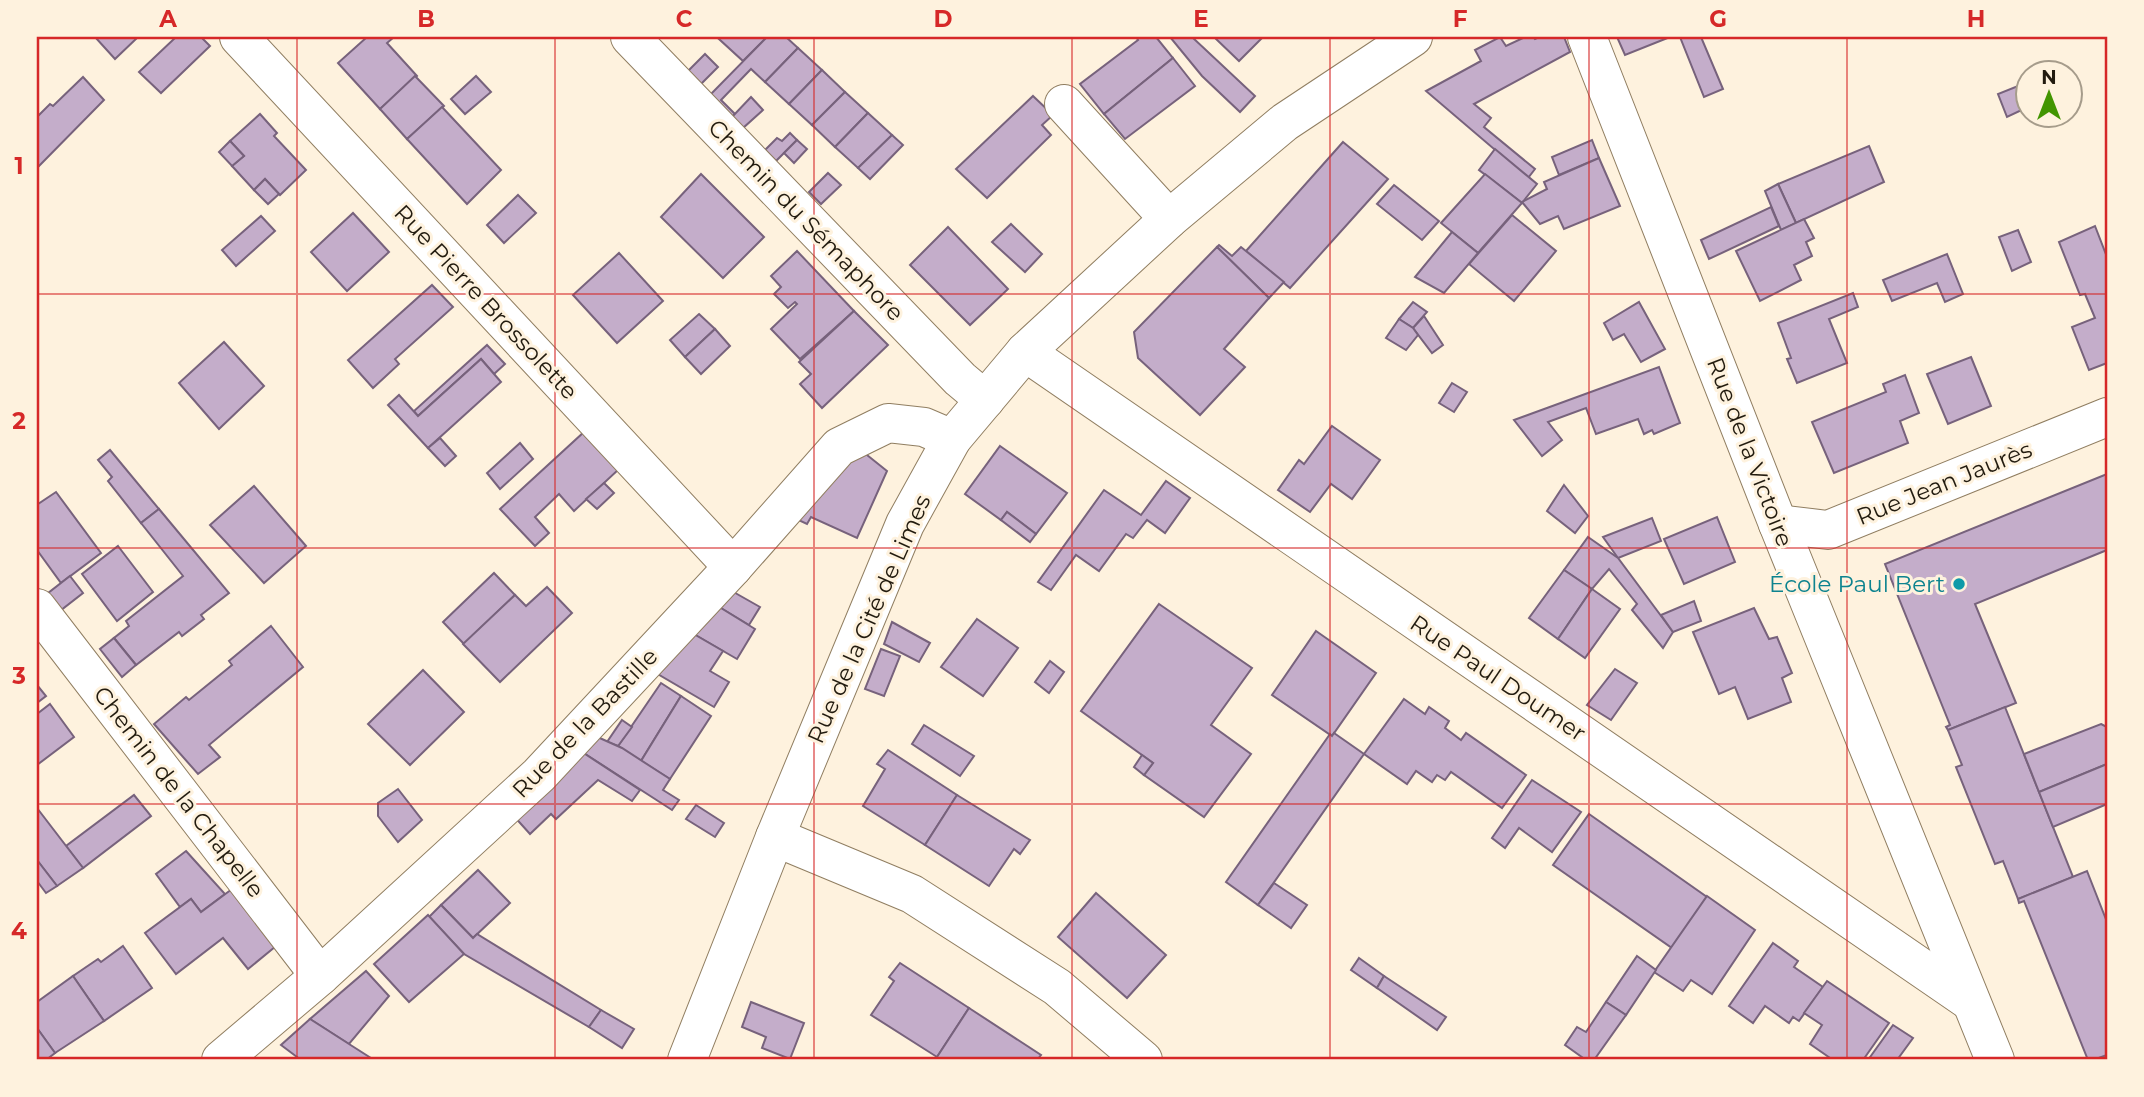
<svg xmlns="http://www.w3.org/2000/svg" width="2144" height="1097" font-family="Montserrat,sans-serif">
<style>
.building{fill:#c4adca;stroke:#77627c;stroke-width:2}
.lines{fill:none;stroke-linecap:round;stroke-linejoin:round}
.minor-casing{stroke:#907e61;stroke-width:40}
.minor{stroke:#fff;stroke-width:38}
.grid{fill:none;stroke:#d62828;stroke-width:2;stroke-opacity:0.55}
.culture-dot{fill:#0f9aa8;stroke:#fef2de;stroke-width:2.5}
.labels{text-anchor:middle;stroke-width:6;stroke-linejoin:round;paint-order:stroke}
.street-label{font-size:23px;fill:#221b0f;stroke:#fef2de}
.culture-label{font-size:23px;fill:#0d838f;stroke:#fef2de;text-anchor:end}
.neatline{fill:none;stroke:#d62828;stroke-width:2.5}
.grid-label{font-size:23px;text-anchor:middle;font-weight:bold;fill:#d62828}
</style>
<rect width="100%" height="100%" fill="#fef2de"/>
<g class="building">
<path d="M95 37H138L115 59Z"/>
<path d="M176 37H201L210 46 161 93 139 72Z"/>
<path d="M367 37H394L387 43 417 76 380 109 338 63Z"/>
<path d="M722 37H767L743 61 719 39Z"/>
<path d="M767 37H786L798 48 765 82 751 69 721 100 735 114 732 117 710 95Z"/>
<path d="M1136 37H1156L1173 58 1104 114 1080 84 1138 40Z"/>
<path d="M1170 37H1192L1255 96 1240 112 1202 76Z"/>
<path d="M1214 37H1263L1239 61Z"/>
<path d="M1500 37 1506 46 1525 37H1533L1535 39 1539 37H1564L1570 52 1474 104 1491 118 1484 127 1535 169 1528 178 1426 91 1481 61 1475 50Z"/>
<path d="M1617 37H1670L1625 55Z"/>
<path d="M1680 37H1701L1723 89 1704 97Z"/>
<path d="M798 48 822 70 789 104 765 82Z"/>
<path d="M705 54 718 67 700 85 687 72Z"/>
<path d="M1173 58 1195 86 1125 139 1104 114Z"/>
<path d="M822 70 845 92 812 125 789 104Z"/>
<path d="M415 76 444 106 407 139 380 109Z"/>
<path d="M476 76 491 92 465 114 451 99Z"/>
<path d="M83 77 104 100 37 168V117L50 104 53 106Z"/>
<path d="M2028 82V107L2007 117 1998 94Z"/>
<path d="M845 92 868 113 835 147 812 125Z"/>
<path d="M1033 96 1053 115 1042 125 1051 135 987 198 956 169Z"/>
<path d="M751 97 763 110 743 128 732 117Z"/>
<path d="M442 107 501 170 467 204 407 139Z"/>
<path d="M868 113 892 135 858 168 835 147Z"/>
<path d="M260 114 277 133 274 136 306 170 280 195 265 179 254 190 232 166 244 156 230 141Z"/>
<path d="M790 133 797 140 776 161 765 150 777 138 782 141Z"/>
<path d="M892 135 903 145 870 179 858 168Z"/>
<path d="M797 140 807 149 794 163 784 153Z"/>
<path d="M1592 140 1599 158 1559 175 1552 157Z"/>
<path d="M230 141 244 156 232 166 219 152Z"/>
<path d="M1343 142 1388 179 1290 288 1246 251Z"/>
<path d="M1869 146 1884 182 1796 223 1778 184Z"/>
<path d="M1495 149 1537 184 1522 203 1479 170Z"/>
<path d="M1599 158 1620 206 1564 229 1558 216 1540 224 1522 202 1547 189 1544 182Z"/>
<path d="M828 173 841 185 821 204 809 192Z"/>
<path d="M701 174 764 237 723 278 661 217Z"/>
<path d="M1485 174 1522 203 1478 253 1441 223Z"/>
<path d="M265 179 279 194 268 204 254 190Z"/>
<path d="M1778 184 1796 223 1781 230 1765 191Z"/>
<path d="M1394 185 1439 221 1422 240 1377 204Z"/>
<path d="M518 195 536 213 504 243 487 225Z"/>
<path d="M1771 207 1779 226 1709 259 1701 240Z"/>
<path d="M353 213 389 252 347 291 311 252Z"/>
<path d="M1512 215 1556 251 1514 301 1469 264Z"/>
<path d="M261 216 275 231 236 266 222 250Z"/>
<path d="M1804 219 1814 238 1806 242 1812 256 1794 265 1801 280 1760 301 1736 251Z"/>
<path d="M1011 224 1042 254 1025 272 992 242Z"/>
<path d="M2095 226 2107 257V363L2089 370 2072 327 2095 318 2085 294 2080 295 2059 242Z"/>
<path d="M948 227 1008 289 970 325 910 265Z"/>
<path d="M2018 230 2031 262 2012 271 1999 237Z"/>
<path d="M1452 232 1478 253 1444 293 1415 277Z"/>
<path d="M1219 245 1232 256 1241 247 1284 282 1269 298 1217 247Z"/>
<path d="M1217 247 1269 298 1224 349 1245 367 1200 415 1138 358 1134 332Z"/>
<path d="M797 251 854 311 800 359 771 329 797 304 795 302 788 308 774 294 781 287 771 276Z"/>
<path d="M619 253 663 301 617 343 573 295Z"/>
<path d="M1947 254 1963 294 1945 302 1937 283 1892 301 1883 280Z"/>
<path d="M432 285 453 307 395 359 399 364 373 388 348 360Z"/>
<path d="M1853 293 1858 307 1829 319 1847 363 1797 383 1787 359 1791 358 1778 323Z"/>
<path d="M1413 302 1427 312 1413 328 1399 319Z"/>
<path d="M1639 302 1665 349 1641 362 1624 334 1613 340 1604 323Z"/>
<path d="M854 311 888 345 822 408 800 384 811 374 799 362Z"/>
<path d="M699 314 715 329 685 357 670 340Z"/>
<path d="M1424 316 1443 345 1432 353 1413 328Z"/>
<path d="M1399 319 1413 328 1418 335 1406 350 1386 338Z"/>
<path d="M715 329 730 346 701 374 685 357Z"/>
<path d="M224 342 264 386 219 429 179 383Z"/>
<path d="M487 345 505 364 494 374 481 359 418 416 414 411Z"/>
<path d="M1971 357 1991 406 1948 424 1927 374Z"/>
<path d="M481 359 501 382 428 448 388 405 399 395 418 416Z"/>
<path d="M1659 367 1680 423 1654 434 1652 430 1644 434 1638 419 1596 434 1586 408 1548 422 1562 440 1542 456 1514 420Z"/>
<path d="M1905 375 1919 413 1900 421 1908 443 1834 473 1812 422 1886 392 1883 384Z"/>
<path d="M1452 383 1467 392 1454 412 1439 403Z"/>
<path d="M1332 426 1380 460 1352 499 1331 484 1310 512 1278 490 1299 460 1304 464Z"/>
<path d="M584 432 619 469 574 511 559 494 535 517 549 533 535 546 500 509Z"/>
<path d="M440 438 456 456 445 466 428 448Z"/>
<path d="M520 443 533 459 500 489 487 473Z"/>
<path d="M1000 446 1067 493 1036 534 1007 512 1001 520 965 494Z"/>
<path d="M857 447 887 471 857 538 811 517 807 524 794 518Z"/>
<path d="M110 450 159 509 141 523 108 481 112 477 98 460Z"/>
<path d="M2107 474V550L1975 604 2016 703 1948 730 1946 727 1950 725 1885 564Z"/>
<path d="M1166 481 1190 498 1165 533 1147 520 1133 538 1126 534 1099 571 1076 555 1051 590 1038 582 1104 490 1141 515Z"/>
<path d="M604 483 614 493 597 509 586 499Z"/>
<path d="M1564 485 1588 516 1575 533 1547 511Z"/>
<path d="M254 486 306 546 264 583 210 525Z"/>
<path d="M56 492 101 553 61 583 37 550V502L38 504Z"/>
<path d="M159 509 229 593 201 615 204 619 182 636 179 632 136 665 114 638 129 626 126 621 183 576 141 523Z"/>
<path d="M1007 512 1036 534 1030 542 1001 520Z"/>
<path d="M1717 517 1735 562 1684 584 1664 539Z"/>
<path d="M1652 518 1661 541 1618 558 1603 537Z"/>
<path d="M1588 537 1618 558 1673 632 1663 648 1632 610 1637 604 1609 569 1592 589 1564 570Z"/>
<path d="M118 546 153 592 117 621 82 574Z"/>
<path d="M1564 570 1592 589 1558 639 1529 618Z"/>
<path d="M494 573 515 595 464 644 443 622Z"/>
<path d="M70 576 83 593 56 614 43 597Z"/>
<path d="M547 587 572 613 500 682 463 644 515 595 526 606Z"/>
<path d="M1592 589 1620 609 1585 658 1558 639Z"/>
<path d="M730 590 760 607 749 625 716 605Z"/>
<path d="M1694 601 1701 621 1673 632 1661 615Z"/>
<path d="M1159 604 1252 668 1211 725 1251 754 1204 817 1144 775 1153 763 1081 711Z"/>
<path d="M716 605 755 629 737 659 692 633Z"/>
<path d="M1754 608 1769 639 1777 637 1792 673 1782 678 1791 702 1748 719 1735 687 1719 694 1693 632Z"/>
<path d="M977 619 1018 648 983 696 941 667Z"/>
<path d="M892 622 930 643 919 662 884 644Z"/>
<path d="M271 626 303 667 209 745 220 757 198 774 154 724 186 697 189 700 232 665 229 661Z"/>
<path d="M1316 631 1376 673 1332 736 1272 695Z"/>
<path d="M692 633 723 651 710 671 729 682 714 707 656 673Z"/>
<path d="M114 638 136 665 122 677 100 649Z"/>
<path d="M881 649 900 656 884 696 865 689Z"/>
<path d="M1050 661 1064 672 1049 693 1035 682Z"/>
<path d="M1615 669 1637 683 1611 720 1587 705Z"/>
<path d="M423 670 464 712 410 765 368 724Z"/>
<path d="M661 683 681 696 641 761 618 746Z"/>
<path d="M37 685 46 696 37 703Z"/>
<path d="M681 696 711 716 670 779 641 761Z"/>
<path d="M1404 699 1425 714 1429 707 1449 721 1445 728 1461 740 1466 733 1526 775 1502 808 1451 772 1445 780 1437 775 1432 782 1416 771 1407 784 1364 754Z"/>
<path d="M50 704 74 737 37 765V714Z"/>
<path d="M2005 707 2073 877 2018 899 2003 861 1995 864 1956 767 1962 765 1948 730Z"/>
<path d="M622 720 632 727 618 746 607 742Z"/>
<path d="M2101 724 2107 727V764L2039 792 2024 754Z"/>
<path d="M924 725 974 756 960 776 912 744Z"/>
<path d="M1334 733 1364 754 1258 905 1226 882 1330 734 1332 736Z"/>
<path d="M593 735 622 748 670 779 663 790 679 800 672 810 579 750Z"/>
<path d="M579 750 640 790 632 801 598 780 556 819 551 814 530 834 512 814Z"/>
<path d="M888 750 957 795 925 845 863 806 885 769 877 764Z"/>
<path d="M1142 755 1153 763 1144 775 1134 767Z"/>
<path d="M2107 764V804L2053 827 2039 792Z"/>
<path d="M1532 780 1581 812 1552 852 1519 828 1505 848 1492 838Z"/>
<path d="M398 789 422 820 398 842 378 816V803Z"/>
<path d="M134 795 151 816 83 868 66 846Z"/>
<path d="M957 795 1030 840 1020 854 1014 849 989 886 925 845Z"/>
<path d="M696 805 724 823 715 837 686 819Z"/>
<path d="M37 808 83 868 57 886 37 860Z"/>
<path d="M1589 814 1707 897 1672 948 1553 865Z"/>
<path d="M186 851 225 894 201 912 191 899 180 907 156 874Z"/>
<path d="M37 860 57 886 46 893 37 881Z"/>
<path d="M478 870 510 903 473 938 441 905Z"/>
<path d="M2087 871 2107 922V1055L2093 1060H2088L2024 901 2019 903 2018 899Z"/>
<path d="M1274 883 1307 905 1291 928 1258 905Z"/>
<path d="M232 889 281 942 248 969 223 938 176 974 145 933 191 899 201 912Z"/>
<path d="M1096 893 1166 955 1127 998 1058 937Z"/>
<path d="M1707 896 1755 930 1712 994 1691 980 1683 991 1654 972Z"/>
<path d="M441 905 473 938 477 934 601 1010 589 1027 464 954 429 917Z"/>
<path d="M428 915 464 954 409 1002 374 964Z"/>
<path d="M1773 943 1798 961 1794 967 1823 987 1799 1021 1793 1017 1789 1023 1765 1006 1753 1023 1729 1006Z"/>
<path d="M123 946 152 988 104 1021 73 976 98 959 101 962Z"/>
<path d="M1637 956 1656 970 1626 1015 1606 1002Z"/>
<path d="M1359 958 1384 976 1377 988 1351 970Z"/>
<path d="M900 963 969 1008 937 1057 871 1015 894 981 889 977Z"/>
<path d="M366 971 389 996 349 1044 310 1019Z"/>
<path d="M73 976 104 1021 55 1053 37 1028V1002Z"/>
<path d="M1384 976 1446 1017 1437 1030 1377 988Z"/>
<path d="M1827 981 1889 1023 1863 1060H1833L1810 1044 1822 1025 1804 1013Z"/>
<path d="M751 1002 804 1023 790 1059 762 1048 766 1037 742 1027Z"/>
<path d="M1606 1002 1626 1015 1594 1060H1586L1565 1045 1577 1027 1586 1032Z"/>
<path d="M969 1008 1041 1055 1037 1060H941L937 1057Z"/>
<path d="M601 1010 634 1029 622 1048 589 1027Z"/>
<path d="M310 1019 349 1044 374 1060H301L281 1045Z"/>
<path d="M1893 1025 1913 1038 1897 1060H1868Z"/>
<path d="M37 1028 55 1053 46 1060H37Z"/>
</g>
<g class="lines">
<defs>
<g id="minor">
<path d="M239 37 733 567"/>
<path d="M630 37 960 379 985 400"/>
<path d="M1587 37 1778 524 1995 1060"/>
<path d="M1064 104 1169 219"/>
<path d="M1025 352 1971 1002"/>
<path d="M1778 524 1828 530 2107 417"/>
<path d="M37 608 320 976"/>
<path d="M775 837 912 894 1057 987 1143 1060"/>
<path d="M221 1060 320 976 539 775 733 567 839 447 888 423 924 427 952 439"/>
<path d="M687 1060 775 837 905 524 952 439 1025 352 1169 219 1285 122 1413 37"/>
</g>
</defs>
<use href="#minor" class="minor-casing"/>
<use href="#minor" class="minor"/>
</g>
<path class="grid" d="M297 37V1060M555 37V1060M814 37V1060M1072 37V1060M1330 37V1060M1589 37V1060M1847 37V1060M37 294H2107M37 548H2107M37 804H2107"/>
<circle class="culture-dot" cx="1959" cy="584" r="7"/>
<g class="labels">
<g class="street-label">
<text transform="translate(806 220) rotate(46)" y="8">Chemin du Sémaphore</text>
<text transform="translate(486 302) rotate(47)" y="8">Rue Pierre Brossolette</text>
<text transform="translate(1750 452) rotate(69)" y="8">Rue de la Victoire</text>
<text transform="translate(1944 483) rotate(-22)" y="8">Rue Jean Jaurès</text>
<text transform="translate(869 619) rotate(-66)" y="8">Rue de la Cité de Limes</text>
<text transform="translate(1498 678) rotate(34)" y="8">Rue Paul Doumer</text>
<text transform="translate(585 723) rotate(-46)" y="8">Rue de la Bastille</text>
<text transform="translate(179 792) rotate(52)" y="8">Chemin de la Chapelle</text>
</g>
<g class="culture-label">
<text x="1945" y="592">École Paul Bert</text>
</g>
</g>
<rect width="2144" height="1097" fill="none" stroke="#fef2de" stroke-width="77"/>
<g transform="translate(2049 94)"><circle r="33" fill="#fef2de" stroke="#a69c8b" stroke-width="2"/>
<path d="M0-5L12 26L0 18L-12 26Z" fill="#429501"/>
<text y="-10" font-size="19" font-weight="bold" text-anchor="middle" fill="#221b0f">N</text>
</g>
<rect x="38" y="38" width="2068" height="1020" class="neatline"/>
<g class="grid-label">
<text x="168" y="27">A</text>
<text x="426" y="27">B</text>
<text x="684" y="27">C</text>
<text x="943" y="27">D</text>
<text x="1201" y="27">E</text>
<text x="1460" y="27">F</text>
<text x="1718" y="27">G</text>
<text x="1976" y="27">H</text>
<text x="19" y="174">1</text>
<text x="19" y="429">2</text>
<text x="19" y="684">3</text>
<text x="19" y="939">4</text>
</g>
</svg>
